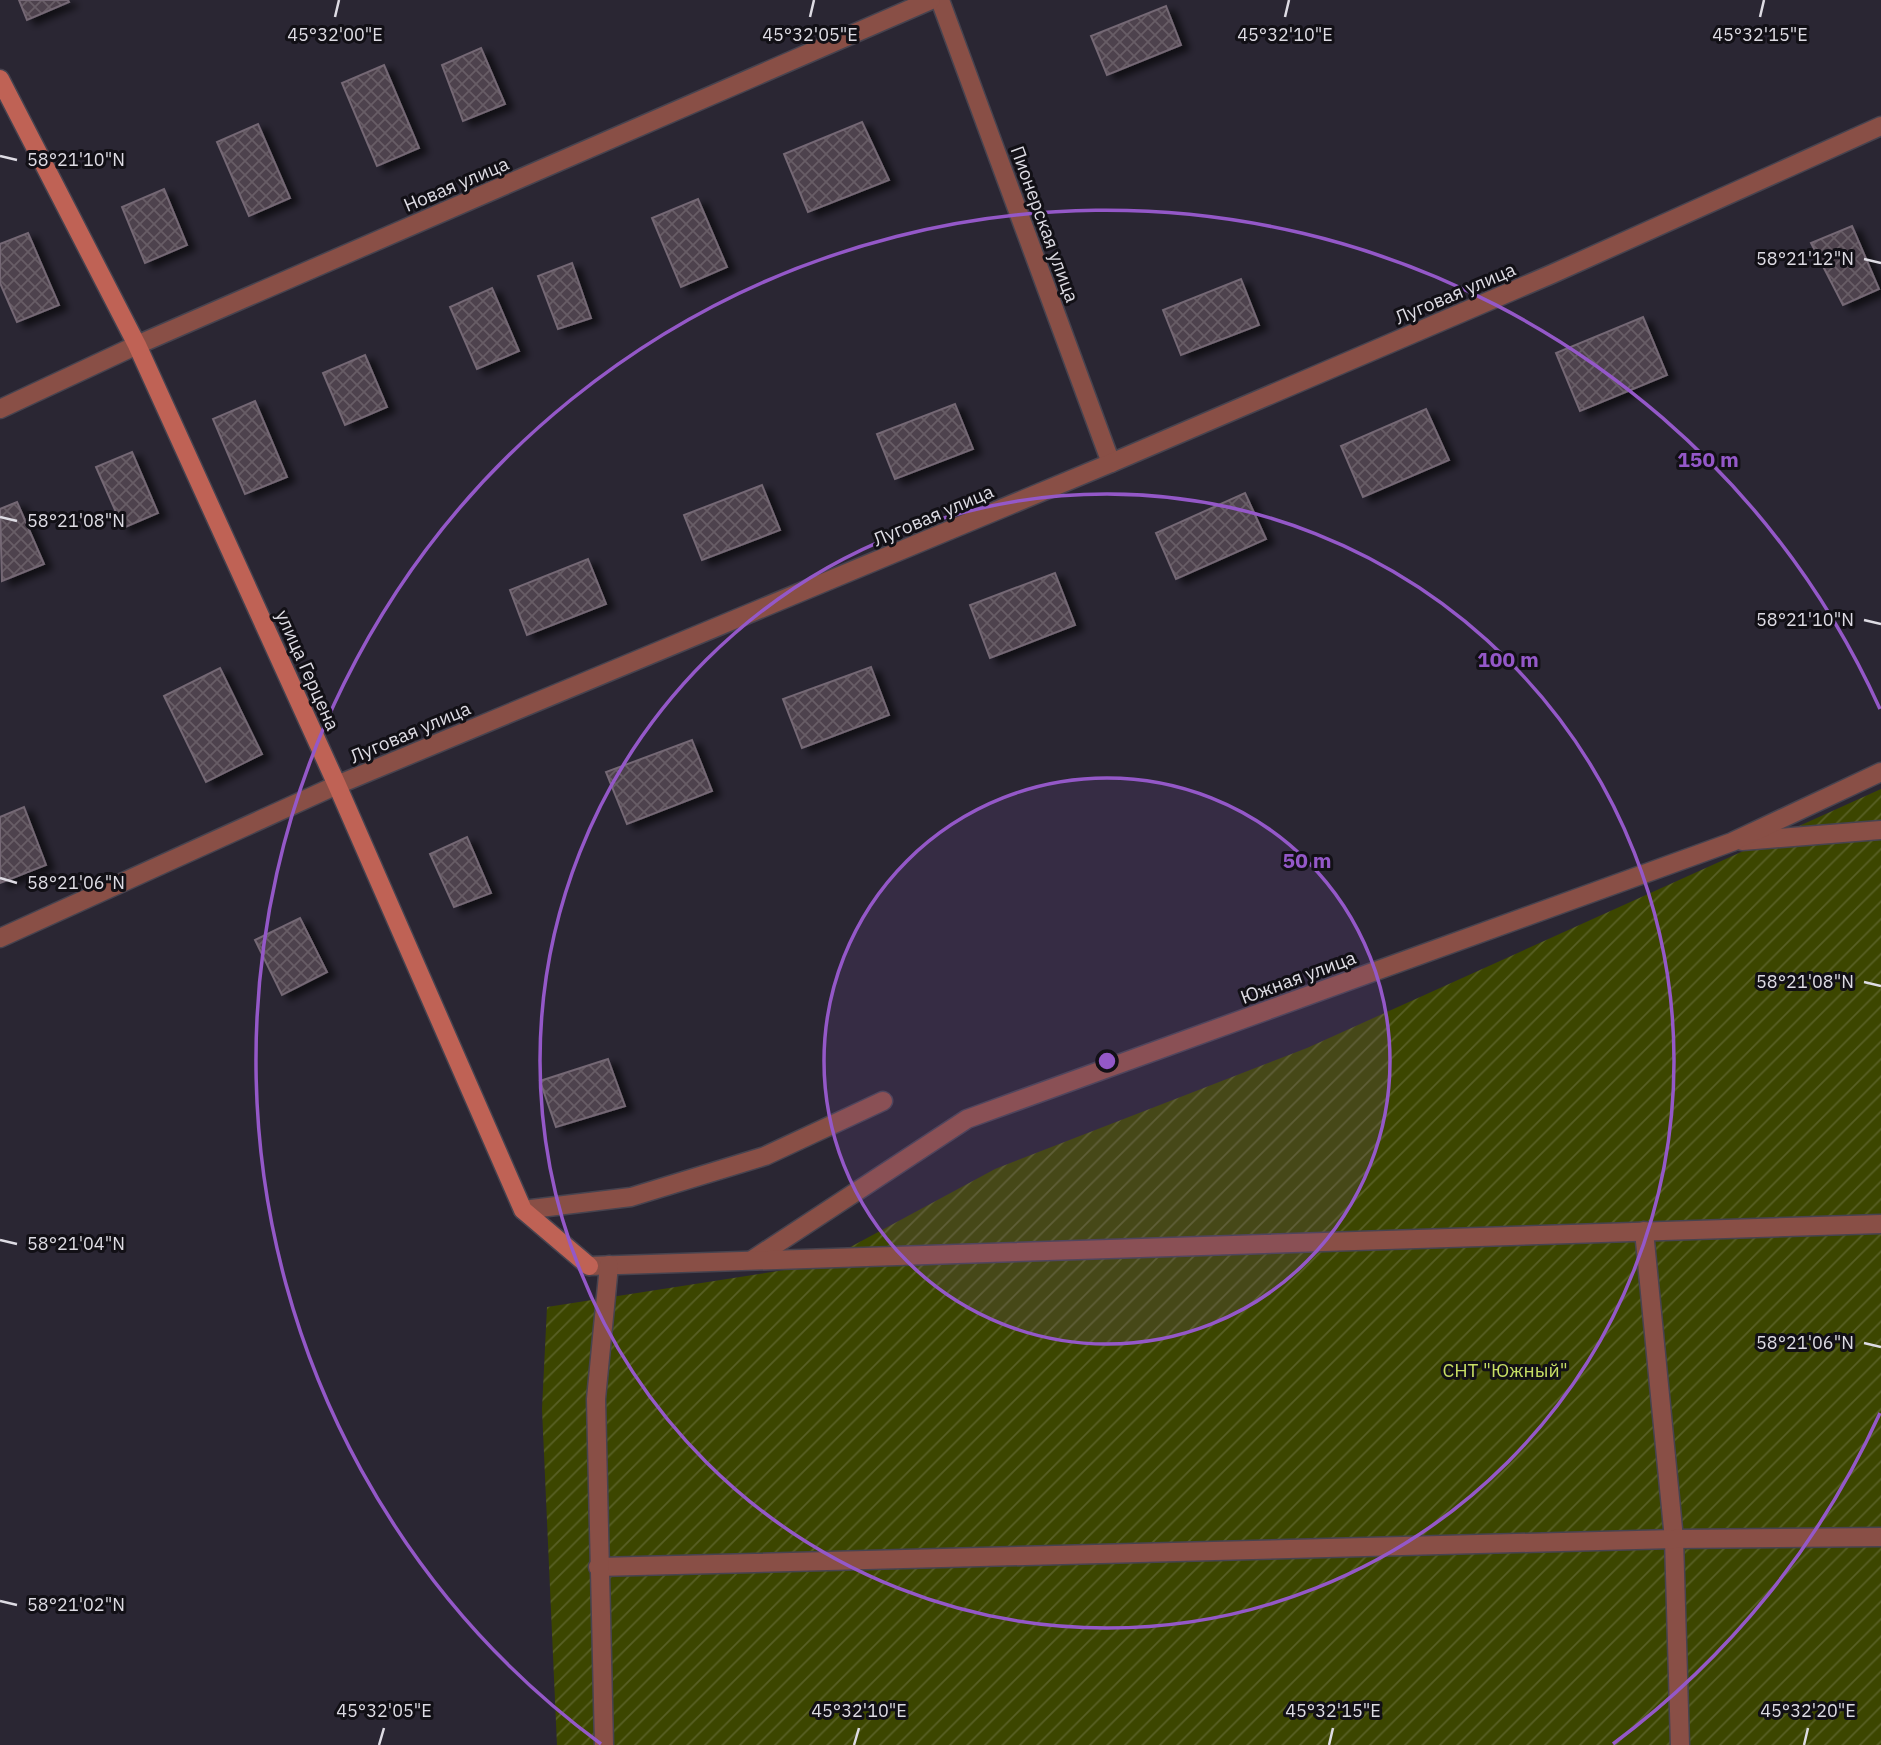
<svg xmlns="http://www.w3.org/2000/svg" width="1881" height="1745" font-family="'IBM Plex Sans',sans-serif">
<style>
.garden{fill:url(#garden-furrows)}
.building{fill:url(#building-cross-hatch);stroke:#746874;stroke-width:2;filter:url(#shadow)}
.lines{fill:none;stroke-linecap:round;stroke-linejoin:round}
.lane-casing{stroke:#47434f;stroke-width:21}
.street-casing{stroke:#47434f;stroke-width:21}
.secondary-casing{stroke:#47434f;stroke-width:21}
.lane{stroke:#894f46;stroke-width:18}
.street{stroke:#894f46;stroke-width:18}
.secondary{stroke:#bf6255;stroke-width:18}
.ticks{fill:none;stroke:#dedce4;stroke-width:2.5}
.ring{fill:none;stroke:#9458c8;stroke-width:3.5}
.labels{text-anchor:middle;stroke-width:6;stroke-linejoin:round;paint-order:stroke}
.street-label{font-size:19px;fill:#dedce4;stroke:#121016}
.park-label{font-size:19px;fill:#c8df65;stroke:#121016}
.ticks-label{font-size:18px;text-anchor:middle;fill:#dedce4;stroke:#121016;stroke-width:6;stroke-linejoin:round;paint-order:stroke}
.centre{fill:#9458c8;stroke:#121016;stroke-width:3.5}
.ring-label{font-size:21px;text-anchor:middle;font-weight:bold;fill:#9458c8;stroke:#121016;stroke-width:6;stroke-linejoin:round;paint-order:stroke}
</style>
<defs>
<pattern id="garden-furrows" width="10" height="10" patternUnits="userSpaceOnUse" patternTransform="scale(1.75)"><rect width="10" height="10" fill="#3c4600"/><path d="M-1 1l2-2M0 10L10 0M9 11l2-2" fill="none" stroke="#586025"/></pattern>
<pattern id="building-cross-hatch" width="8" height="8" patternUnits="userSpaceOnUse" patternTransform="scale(1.75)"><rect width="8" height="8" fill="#4e424d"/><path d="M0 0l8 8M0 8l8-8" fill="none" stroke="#675d66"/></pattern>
<filter id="shadow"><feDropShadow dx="8" dy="4.5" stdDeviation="3.5" flood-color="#0009"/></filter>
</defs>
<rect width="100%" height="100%" fill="#2a2633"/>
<path class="garden" d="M1881 789V1745H557L542 1409 547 1307 817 1265 995 1169 1307 1048Z"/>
<g class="building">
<path d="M19 0H68L69 2 27 20Z"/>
<path d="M1166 6 1181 45 1107 75 1091 36Z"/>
<path d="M481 48 505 104 463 121 442 65Z"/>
<path d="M384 65 419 148 377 166 342 83Z"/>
<path d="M862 122 889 180 808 212 784 154Z"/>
<path d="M258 124 290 198 249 216 217 142Z"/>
<path d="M164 189 187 245 145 263 122 207Z"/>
<path d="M698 199 727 267 681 287 652 218Z"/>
<path d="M1852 226 1879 289 1843 305 1811 243Z"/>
<path d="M28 233 59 305 17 322 0 283V244Z"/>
<path d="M572 263 591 318 558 329 538 276Z"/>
<path d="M1241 279 1259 325 1181 355 1163 310Z"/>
<path d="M492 288 519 351 477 369 450 307Z"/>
<path d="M1643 317 1667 375 1580 411 1556 353Z"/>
<path d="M365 355 387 407 345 425 323 373Z"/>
<path d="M255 401 287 477 245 494 213 419Z"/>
<path d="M955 404 973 449 895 479 877 434Z"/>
<path d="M1426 409 1449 460 1363 497 1341 446Z"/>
<path d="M132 452 158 513 123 528 96 467Z"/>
<path d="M762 485 780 530 702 560 684 515Z"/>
<path d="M1245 493 1266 539 1176 579 1156 533Z"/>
<path d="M17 502 44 564 2 581 0 509Z"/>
<path d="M588 559 606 604 527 635 510 590Z"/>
<path d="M1055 573 1075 625 990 658 970 605Z"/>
<path d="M871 667 889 715 802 748 783 699Z"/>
<path d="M220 668 262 754 206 782 164 696Z"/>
<path d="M692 740 712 791 627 824 606 772Z"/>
<path d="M24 807 46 865 0 883V817Z"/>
<path d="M467 837 491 893 454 907 430 854Z"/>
<path d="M300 918 327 972 282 995 255 940Z"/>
<path d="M608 1059 625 1106 556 1127 540 1081Z"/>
</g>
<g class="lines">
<defs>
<g id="lane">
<path d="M1742 841 1881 830"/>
<path d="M523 1210 631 1197 765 1156 883 1101"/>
<path d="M1644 1231 1674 1539 1680 1745"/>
<path d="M752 1260 967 1119 1732 842 1881 772"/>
<path d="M589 1266 1881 1224"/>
<path d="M598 1567 1674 1539 1881 1537"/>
<path d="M604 1745 596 1399 609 1265"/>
</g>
<g id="street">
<path d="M940 0 1111 463"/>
<path d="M0 409 137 345 931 0"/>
<path d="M0 938 337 785 1111 463 1552 274 1881 126"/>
</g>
<path id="secondary" d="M0 79 137 345 337 785 523 1210 589 1266"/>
</defs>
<use href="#lane" class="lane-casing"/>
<use href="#street" class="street-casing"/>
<use href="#secondary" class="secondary-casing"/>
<use href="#lane" class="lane"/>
<use href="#street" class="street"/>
<use href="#secondary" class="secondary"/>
</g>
<path class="ticks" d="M335 17 339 0M810 17 814 0M1285 17 1289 0M1760 17 1764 0M0 156 17 160M1864 259 1881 263M0 517 17 521M1864 620 1881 624M0 878 17 883M1864 982 1881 986M0 1240 17 1244M1864 1343 1881 1347M0 1601 17 1605M379 1745 384 1728M854 1745 859 1728M1329 1745 1333 1728M1804 1745 1808 1728"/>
<circle cx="1107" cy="1061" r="283" fill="#9458c8" fill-opacity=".12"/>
<g class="ring">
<circle cx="1107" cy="1061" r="283"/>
<circle cx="1107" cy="1061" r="567"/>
<path d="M1880 1413A850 850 0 0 1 1613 1744M601 1744A850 850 0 1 1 1880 709"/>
</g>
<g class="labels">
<g class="street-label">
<text transform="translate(456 184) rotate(-23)" y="7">Новая улица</text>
<text transform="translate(1045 224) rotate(70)" y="7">Пионерская улица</text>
<text transform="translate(1455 293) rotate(-23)" y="7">Луговая улица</text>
<text transform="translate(933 515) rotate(-23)" y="7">Луговая улица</text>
<text transform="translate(308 670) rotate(66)" y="7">улица Герцена</text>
<text transform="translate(410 732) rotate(-23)" y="7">Луговая улица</text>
<text transform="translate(1298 977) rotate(-20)" y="7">Южная улица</text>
</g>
<g class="park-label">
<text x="1505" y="1377">СНТ "Южный"</text>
</g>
</g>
<g class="ticks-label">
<text x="335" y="41">45°32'00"E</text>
<text x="810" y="41">45°32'05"E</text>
<text x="1285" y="41">45°32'10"E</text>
<text x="1760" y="41">45°32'15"E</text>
<text x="76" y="166">58°21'10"N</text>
<text x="1805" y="265">58°21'12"N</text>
<text x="76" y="527">58°21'08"N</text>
<text x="1805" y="626">58°21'10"N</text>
<text x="76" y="889">58°21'06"N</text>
<text x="1805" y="988">58°21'08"N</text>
<text x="76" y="1250">58°21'04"N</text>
<text x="1805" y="1349">58°21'06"N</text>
<text x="76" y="1611">58°21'02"N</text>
<text x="384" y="1717">45°32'05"E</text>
<text x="859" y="1717">45°32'10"E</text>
<text x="1333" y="1717">45°32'15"E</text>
<text x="1808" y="1717">45°32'20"E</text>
</g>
<circle cx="1107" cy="1061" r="10" class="centre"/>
<g class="ring-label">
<text x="1708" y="467">150 m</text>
<text x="1508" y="667">100 m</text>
<text x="1307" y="868">50 m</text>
</g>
</svg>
